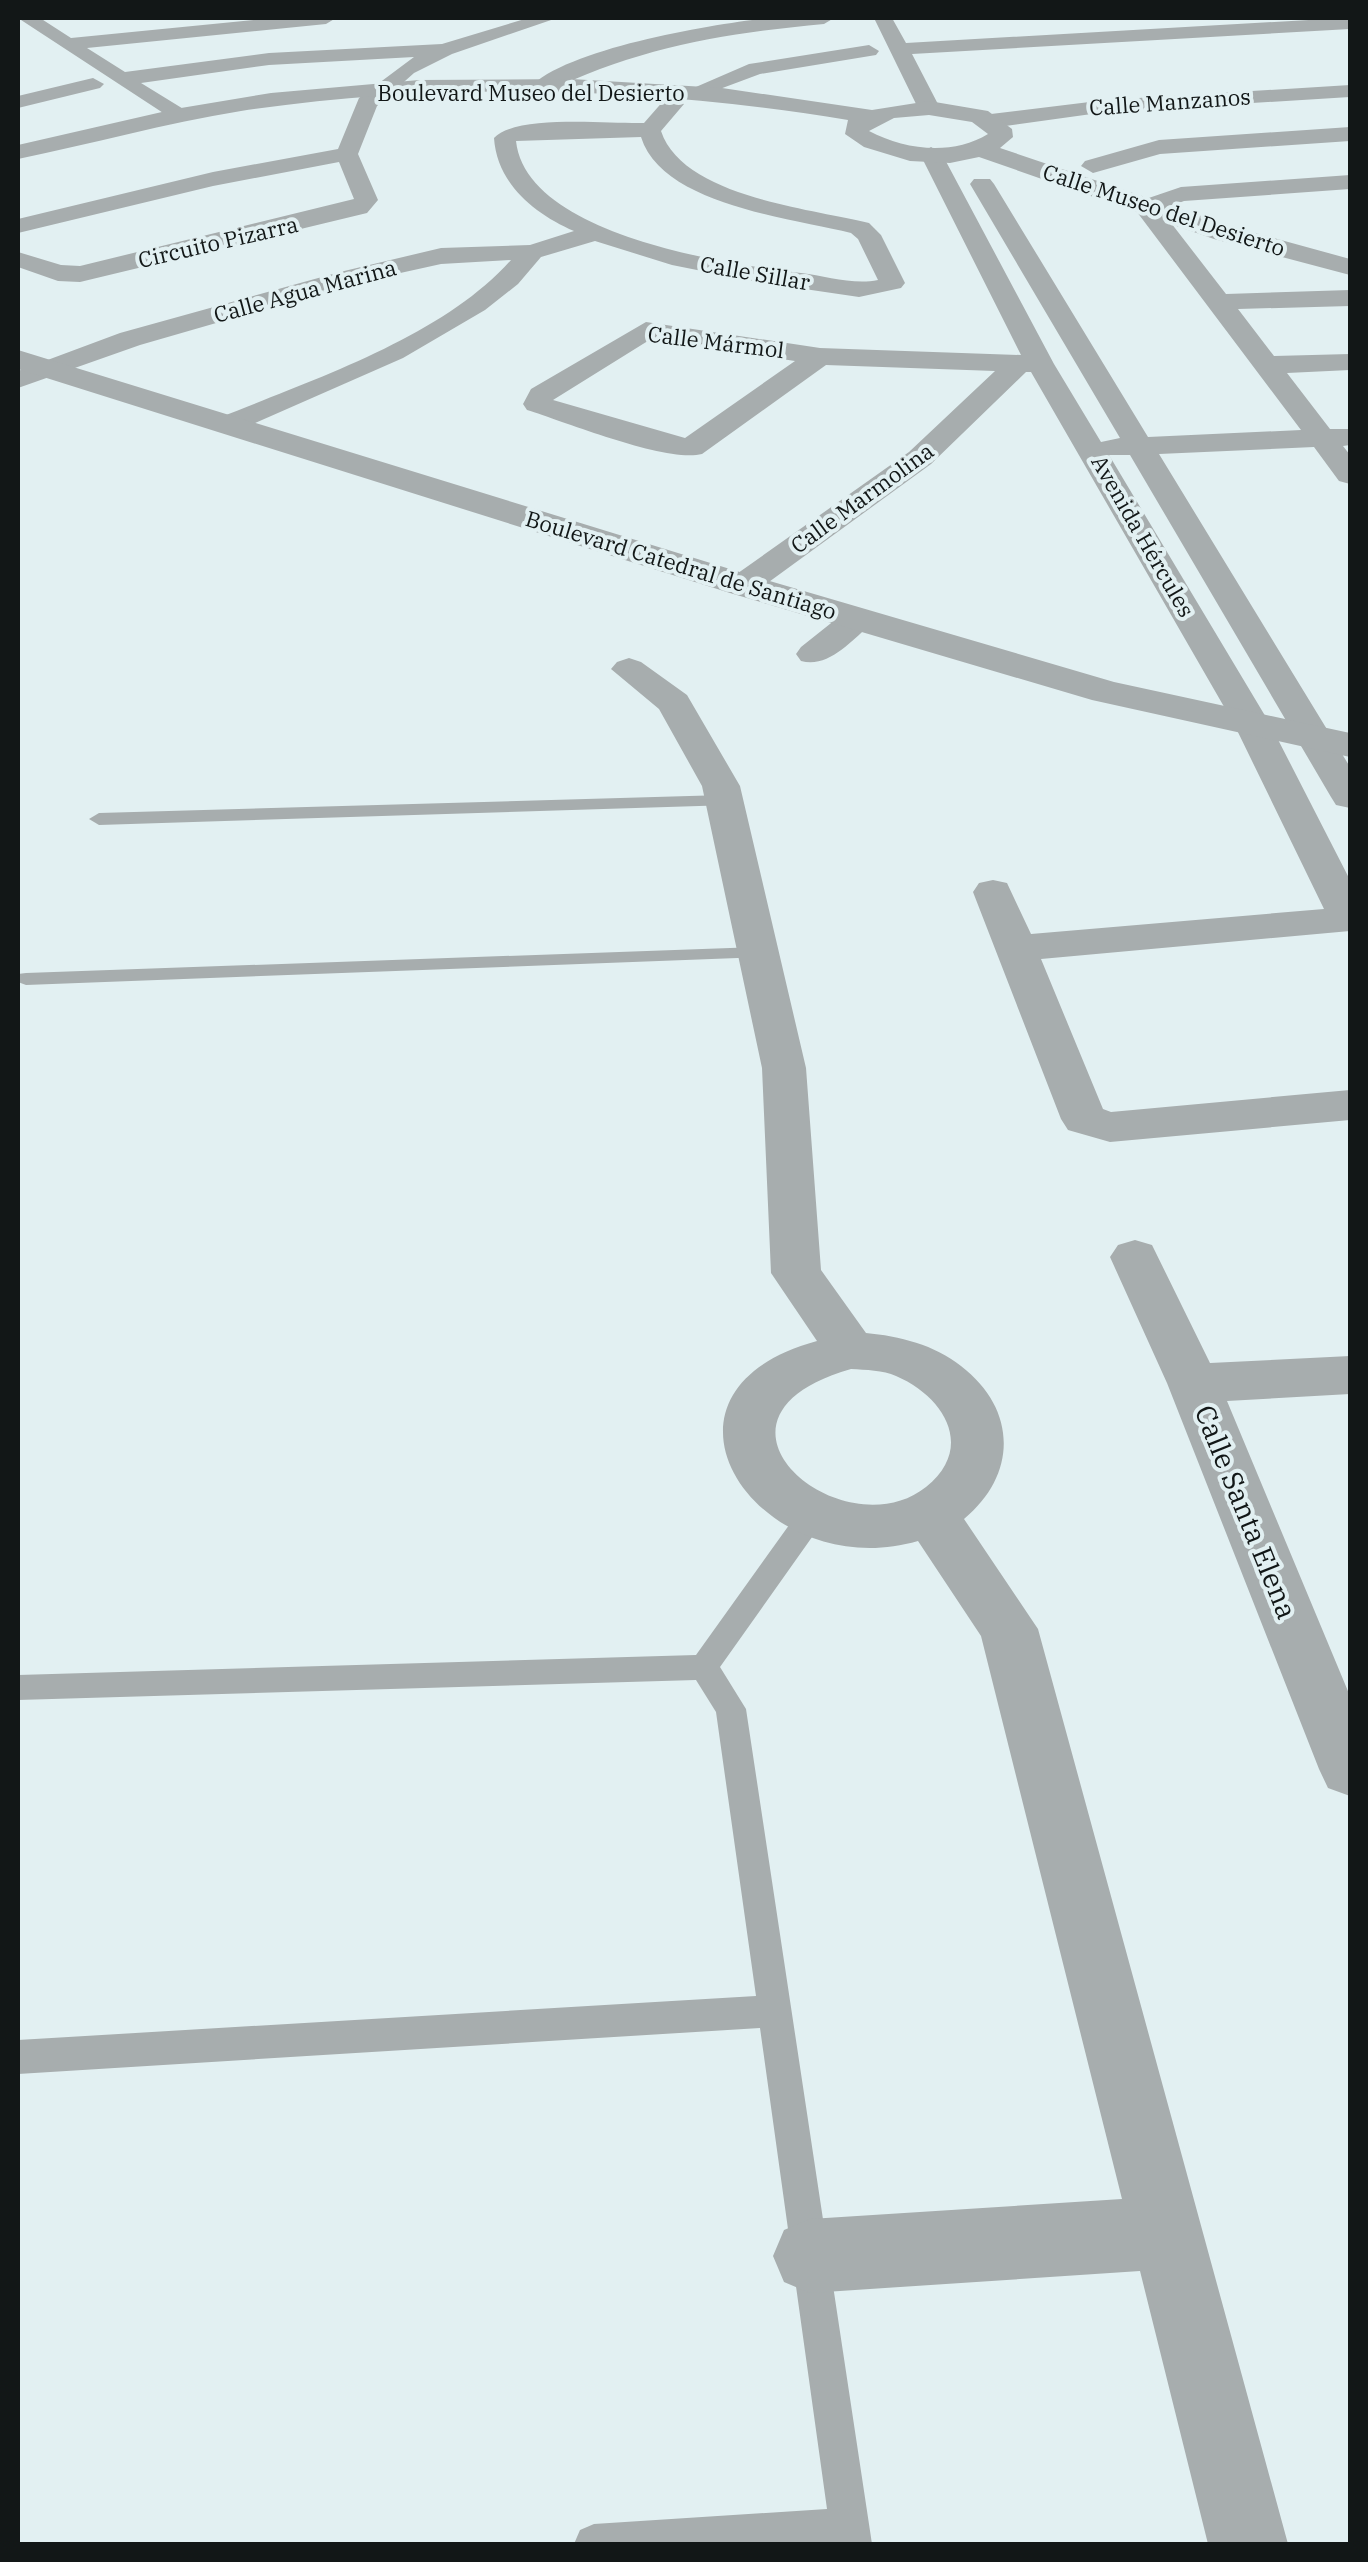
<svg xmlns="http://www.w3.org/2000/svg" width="1368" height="2562" font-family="'IBM Plex Serif',serif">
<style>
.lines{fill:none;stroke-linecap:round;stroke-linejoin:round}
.service{fill:#a7adae;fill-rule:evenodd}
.minor{fill:#a7adae;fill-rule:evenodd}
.tertiary{fill:#a7adae;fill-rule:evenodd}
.labels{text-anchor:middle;stroke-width:8;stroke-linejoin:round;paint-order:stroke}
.far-street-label{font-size:22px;fill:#121717;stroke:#e2f0f2}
.street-label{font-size:28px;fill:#121717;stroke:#e2f0f2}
</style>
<rect width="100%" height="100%" fill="#e2f0f2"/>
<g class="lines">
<g class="service">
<path d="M724 795 731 797V805L99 825 89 819 99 813Z"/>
<path d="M758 947 765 949 769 953 765 957 26 985 18 982V974L26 973Z"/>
<path d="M812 1504 822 1507 826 1515 822 1523 720 1667 746 1709 872 2544H574L580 2530 594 2524 827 2509 760 2028 18 2074V2040L756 1996 716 1712 696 1680 18 1700V1675L696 1655 802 1507Z"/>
</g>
<g class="minor">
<path d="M18 18H40L71 38 273 18H336L326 24 87 48 125 72 269 53 442 44 528 18H557L452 54 414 73 377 106 358 154 378 200 367 213 80 282 58 281 18 267V252L61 265 80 266 354 199 339 162 213 186 18 233V219L213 172 338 149 359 98 414 57 269 65 141 83 185 110 188 115 177 122Z"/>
<path d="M768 18H834L824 24C726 33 636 48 547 92L540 94 529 88C567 48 713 24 768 18Z"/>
<path d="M874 18H892L906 43 1343 18H1350V29L912 54 940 108 929 115 918 108Z"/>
<path d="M869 45 879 51 876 55 760 74 693 99 682 93 749 64Z"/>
<path d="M93 78 104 84 100 88 18 108V96Z"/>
<path d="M1350 85V97L1106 112 991 128 980 121 991 114 1106 100Z"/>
<path d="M673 98 684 104 661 131C683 197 809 208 869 223L881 235 905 283 901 288 859 297 757 282 672 265 595 241 541 257 518 284 485 310 403 358 239 430H219L214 424 219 418C312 380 443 337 511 260L441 264 355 283 140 345 18 388V371L120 333 340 272 441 248 530 245 574 231C535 214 497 184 494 138 516 114 609 124 644 123L665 99ZM641 137C662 205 791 218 851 233L858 239 878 280C853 285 826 276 801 273 726 264 526 235 516 141Z"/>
<path d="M1350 127V141L1160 154 1093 173 1081 166 1085 161 1159 140Z"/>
<path d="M931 147 942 154 1054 364 1101 442 1120 438 970 184 974 179H990L994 184 1148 437 1301 430 1137 212 1134 207 1137 202 1181 187 1350 175V189L1184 201 1161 210 1226 294 1350 290V306L1238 309 1274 356 1350 354V370L1287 373 1330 429H1350V445L1343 446 1350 455V484L1339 481 1314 447 1159 454 1350 767V808L1336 805 1331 797 1130 455H1109L1270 724 1350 880V931L1041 959 1103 1109 1111 1112 1350 1090V1120L1110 1142 1068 1130 1061 1119 973 892 979 883 993 880 1007 883 1031 934 1324 909 1234 724 1031 372H1026L931 464 755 592H731L726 585 731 578 909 452 995 371 826 365 702 454C666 463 566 422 527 410L523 404 531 389 646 322 820 348 1021 355 920 154ZM651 339 795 361 685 438 553 400Z"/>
<path d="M857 609 869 612 874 619 869 626C849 643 828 668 801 661L796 654 801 647 845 612Z"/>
<path d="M629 658 641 662 687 695 740 786 806 1068 821 1270 866 1333C899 1336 935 1345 961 1366 1017 1409 1018 1474 964 1519L1038 1629 1288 2544H1208L1140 2271 810 2293 784 2282 773 2256 784 2230 810 2219 1122 2199 981 1636 918 1541C760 1587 626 1393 817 1341L771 1273 762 1068 702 786 659 709 611 669 617 662ZM851 1369C866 1370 883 1370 896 1376 945 1397 975 1448 926 1487 843 1553 679 1418 851 1369Z"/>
<path d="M1135 1240 1152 1245 1210 1363 1350 1356V1394L1227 1401 1350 1696V1796L1328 1788 1319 1769 1167 1383 1110 1257 1118 1245Z"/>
</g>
<g class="tertiary">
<path d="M571 79 722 88 872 110 929 101 988 111 1012 129 1013 137 1000 148 1234 227 1350 259V275L1214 239 979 157 950 163 910 161 864 147 845 134 848 120C648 87 441 81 241 111 165 123 92 144 18 159V145L175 109 271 93 419 80ZM929 115 972 122 988 134C952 156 905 150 869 131L894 118Z"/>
<path d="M18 350 756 577 1114 682 1350 733V757L1092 700 730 593 18 369Z"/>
</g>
</g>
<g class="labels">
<g class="far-street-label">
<text x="531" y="101">Boulevard Museo del Desierto</text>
<text transform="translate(1170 102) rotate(-4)" y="8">Calle Manzanos</text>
<text transform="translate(1164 210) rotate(18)" y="8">Calle Museo del Desierto</text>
<text transform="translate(218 242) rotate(-13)" y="8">Circuito Pizarra</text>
<text transform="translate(755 273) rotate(10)" y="8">Calle Sillar</text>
<text transform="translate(305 291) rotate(-15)" y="8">Calle Agua Marina</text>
<text transform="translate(716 342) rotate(7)" y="8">Calle Mármol</text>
<text transform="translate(862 498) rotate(-36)" y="8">Calle Marmolina</text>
<text transform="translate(1143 536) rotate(60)" y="8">Avenida Hércules</text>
<text transform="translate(681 565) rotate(17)" y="8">Boulevard Catedral de Santiago</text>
</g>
<g class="street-label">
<text transform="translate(1246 1512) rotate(68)" y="10">Calle Santa Elena</text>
</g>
</g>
<rect width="1368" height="2562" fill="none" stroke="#121717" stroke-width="40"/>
</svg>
